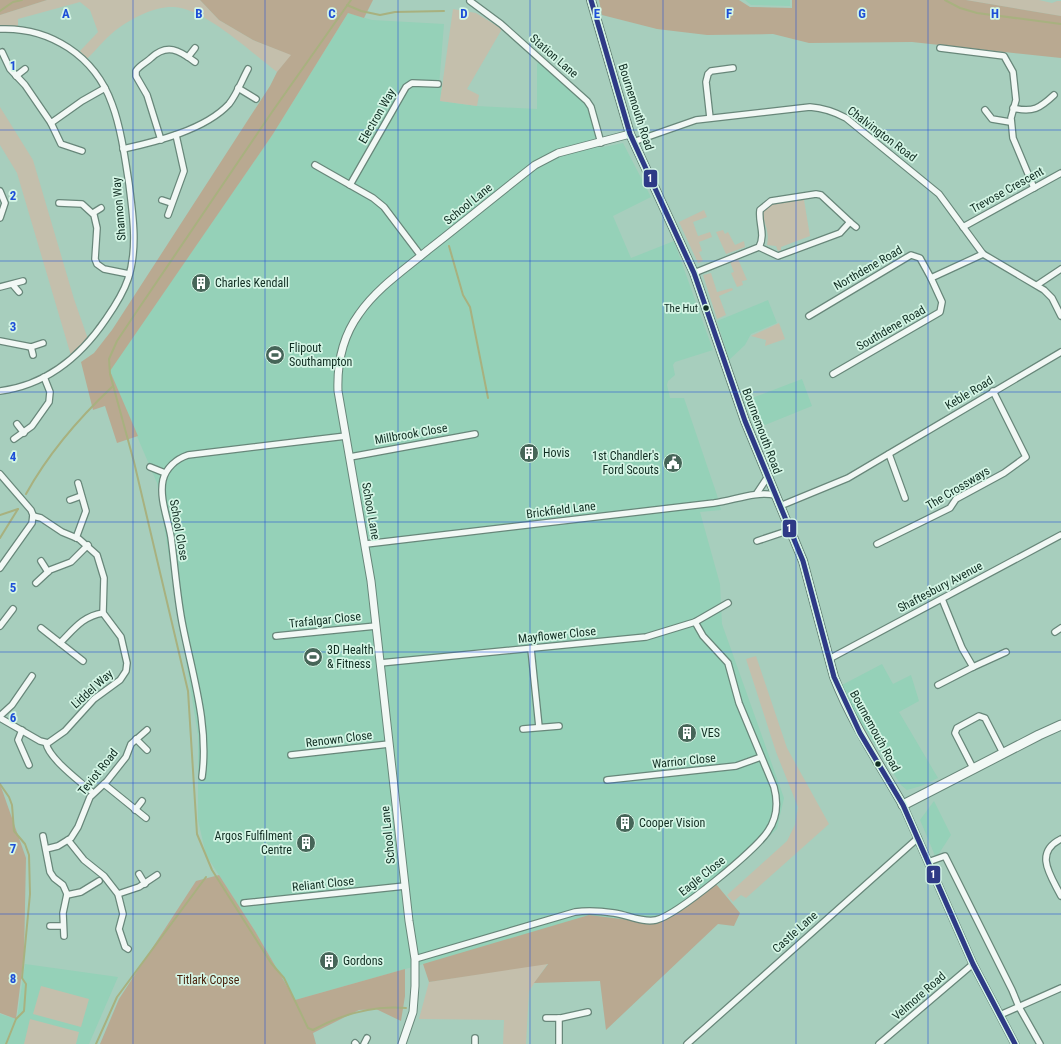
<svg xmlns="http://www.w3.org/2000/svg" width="1061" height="1044" font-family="'Roboto Condensed',sans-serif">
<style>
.built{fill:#95d1b8}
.green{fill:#c4bfac}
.forest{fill:#b9a991}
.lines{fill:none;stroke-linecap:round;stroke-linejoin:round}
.stream{stroke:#a8b17f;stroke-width:2}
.minor-casing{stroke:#68877a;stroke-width:8}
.tertiary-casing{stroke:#68877a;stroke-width:9}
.secondary-casing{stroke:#68877a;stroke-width:10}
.primary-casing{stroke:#68877a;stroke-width:11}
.minor{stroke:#f2f8f5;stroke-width:5.5}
.tertiary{stroke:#f2f8f5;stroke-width:7}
.secondary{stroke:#f2f8f5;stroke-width:8}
.primary{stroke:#f2f8f5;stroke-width:9}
.bus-1-casing{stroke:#d4f5e5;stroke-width:8}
.bus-1{stroke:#2e3a86;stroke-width:5}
.grid{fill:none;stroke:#1d4ed8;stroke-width:1;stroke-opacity:0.55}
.bus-dot{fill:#112d22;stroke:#d4f5e5;stroke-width:1.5}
.labels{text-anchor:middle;stroke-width:3.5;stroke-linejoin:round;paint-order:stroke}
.bus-label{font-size:11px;fill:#112d22;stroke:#d4f5e5;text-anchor:end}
.street-label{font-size:12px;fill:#112d22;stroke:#d4f5e5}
.poi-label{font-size:12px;fill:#112d22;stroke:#d4f5e5;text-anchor:start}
.park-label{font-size:12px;fill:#471f09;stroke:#d4f5e5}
.grid-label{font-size:13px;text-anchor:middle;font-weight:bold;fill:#1d4ed8;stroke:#d4f5e5;stroke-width:3.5;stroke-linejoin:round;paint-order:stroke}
.line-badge{stroke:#d4f5e5;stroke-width:1.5}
.badge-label{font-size:11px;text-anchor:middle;font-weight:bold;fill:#fff}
</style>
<rect width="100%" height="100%" fill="#a7cebd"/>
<g class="built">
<path d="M745 0H790V6L751 5Z"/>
<path d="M348 13 372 20 444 24 439 86H442L440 101 477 106 537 109V64L540 61 586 103 599 148 623 143 651 197 613 216 631 258 674 241 713 350 675 362 673 365 675 375 668 381 667 385 670 398H684L717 495 721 510 700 512 720 584 722 624 784 798 777 829 716 884 669 918 655 923 633 921 434 961 295 1000 255 931 206 855 198 820V735L157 483 109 371 273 134Z"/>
<path d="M768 300 777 323 751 334 745 345 729 360 717 321Z"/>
<path d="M802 379 812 406 755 429 744 401Z"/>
<path d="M882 664 893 684 911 675 919 701 899 712 938 778 921 786 907 790 901 785 851 707 842 685Z"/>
<path d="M934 801 951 835 936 858 920 820Z"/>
<path d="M25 964 118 977 89 1044H0V1014L17 1019Z"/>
</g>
<g class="green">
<path d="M47 0H200L219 20 253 40 292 55 277 72C252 53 204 8 174 7 156 6 134 17 120 27 108 35 97 49 87 59L80 51 98 32 90 10 80 2 18 19V28H0V15Z"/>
<path d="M966 0H1039L1052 3 1057 1H1061V16Z"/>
<path d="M453 9 476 13 502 29 467 89 479 95 477 106 440 101Z"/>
<path d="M0 107 33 160 74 299 89 342 72 359 17 173 0 145Z"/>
<path d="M804 200 810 236 781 247V250L778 251 776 246 767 245C769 235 767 230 764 220 757 200 791 202 804 200Z"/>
<path d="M704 210 707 217 693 222 698 236 710 232 712 237 699 242 702 251 699 252 703 261 698 263 679 222Z"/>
<path d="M723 230 725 234 728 232 735 245 744 241 745 247 726 254 716 232Z"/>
<path d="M738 259 747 280 742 281 743 285 737 287 731 273 734 272 730 262Z"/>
<path d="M711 273 717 292 732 288 733 290 719 296 726 315 717 319 703 275Z"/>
<path d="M779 323 785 339 765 346 766 340 751 336Z"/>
<path d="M756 656 787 748 829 824 746 898 741 895 733 902 727 895 787 841 795 825 798 807 776 752 746 659Z"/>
<path d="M548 963 529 991 526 1044H503L504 1020 419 1019 429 982Z"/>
<path d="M41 986 89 999 81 1027 33 1014Z"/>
<path d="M30 1019 79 1032 76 1044H24Z"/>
</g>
<g class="forest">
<path d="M0 0H47L0 15Z"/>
<path d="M200 0H373L364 18 348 13 273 134 110 371 138 436 117 443 105 406 93 410 81 362 94 353 112 330 270 86 277 72 291 55 253 40 219 20Z"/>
<path d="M599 0H739L750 7 792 8V0H966L1061 16V58L912 42 809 43 773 34 707 35 657 29 602 15Z"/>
<path d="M0 784 26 858 24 955 16 1019 0 1013Z"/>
<path d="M219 875 255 931 295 1000 405 969V996L401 1021 376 1009 359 1010 313 1033 316 1044H100L119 999 196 881Z"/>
<path d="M716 884 740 913 734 926 718 924 606 1030 600 981 534 983 548 964 429 982 423 964 589 915 654 923 669 918Z"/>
</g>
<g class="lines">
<g class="stream">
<path d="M351 0 272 112 135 314 117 341 109 359 110 374 134 462 188 691 197 834 212 870 271 963 284 978 308 1028 313 1030C342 1014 372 1005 406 1008"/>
<path d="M945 0 960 8 977 13 1061 24"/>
<path d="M347 5 361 11 380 15 395 12 444 11"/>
<path d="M0 11 13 2 22 0"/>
<path d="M449 246 463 295 470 307 488 398"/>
<path d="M26 494C48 454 80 417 113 386"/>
<path d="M0 515 18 509"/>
<path d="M0 538 18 509"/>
<path d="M0 784 9 797 12 805 14 831 25 844 29 855 30 894 22 978 26 984 24 1011 16 1019 6 1044"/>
<path d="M96 1044 117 997 206 877"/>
</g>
<defs>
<g id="minor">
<path d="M470 1 501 24 587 101 591 107 601 143"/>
<path d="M0 29C50 27 95 56 112 104 121 128 125 158 129 184 133 215 138 249 128 279 123 294 115 306 106 319 81 356 46 385 0 391"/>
<path d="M940 48 1004 56 1013 72 1016 100 1011 118 1013 138 1034 188"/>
<path d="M2 52 10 69 25 85 51 123 82 101 105 88"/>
<path d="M188 57 195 48"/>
<path d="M16 76 25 69"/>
<path d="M238 88 256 99"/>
<path d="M1013 108C1033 113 1040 108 1054 95"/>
<path d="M985 110 992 119 1010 122"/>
<path d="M710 118 706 82 708 74 711 71 733 68"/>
<path d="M51 123 61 144 82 151"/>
<path d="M161 140 147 95 136 76V71C140 65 146 63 151 58 167 43 179 50 195 62"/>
<path d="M633 142 696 120 810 107C823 108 835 112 846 118L939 194 983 254 1044 290 1052 298 1061 316"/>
<path d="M123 149C155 142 205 130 229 104 237 94 242 80 248 69"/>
<path d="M315 165 373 198 384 207 421 256"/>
<path d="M350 185 406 87 412 83 438 84"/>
<path d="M0 191 5 203 0 218"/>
<path d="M162 200 171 203"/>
<path d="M59 203 82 204 94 215 97 228 95 259 97 264 104 269 129 274"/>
<path d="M93 213 101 208"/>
<path d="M168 215 184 171 176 135"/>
<path d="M850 222 856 227"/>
<path d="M963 227 1061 173"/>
<path d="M694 273 759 247C766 234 758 223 760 210L771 201 816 194 821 195 850 222 840 233 778 256 759 247"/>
<path d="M13 285 19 292"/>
<path d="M1037 285 1061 269"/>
<path d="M0 287 23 281"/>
<path d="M809 316 911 255 920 258 931 278"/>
<path d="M0 341 31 347 43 343"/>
<path d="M31 347 33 355"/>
<path d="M833 374 940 312 942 302 931 278 983 254"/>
<path d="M17 424 24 433"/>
<path d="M14 439 32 426 49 402 50 392 44 377"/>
<path d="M889 454 905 498"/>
<path d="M350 457 475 434"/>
<path d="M150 467 165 473"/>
<path d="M0 474 31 510 33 515 32 523 0 568"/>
<path d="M757 493 767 478"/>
<path d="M70 500 81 496"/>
<path d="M780 506 848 478 1061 352"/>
<path d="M76 538 86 511 78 483"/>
<path d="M757 541 790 530"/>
<path d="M366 544 714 503C735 500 755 491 775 495"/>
<path d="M877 544 950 508 956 499 1004 473 1026 457 993 391"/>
<path d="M41 561 48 572"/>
<path d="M36 583 50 570 71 562 88 545"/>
<path d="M0 626 13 609"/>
<path d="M41 628 83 661"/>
<path d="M1055 632 1061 628"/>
<path d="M276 636 376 626"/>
<path d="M60 643C74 629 83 616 103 613"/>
<path d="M531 649 539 727"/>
<path d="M829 659 1061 535"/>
<path d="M380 663 646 637 695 622 728 603"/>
<path d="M973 667 1006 652"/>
<path d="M938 685 973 667 962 648 942 599"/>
<path d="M0 716 12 705 32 676"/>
<path d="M0 718 40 741 48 743 65 731 94 699 120 680 126 671 127 663 121 637 103 613 104 578 97 555 79 539 62 532 41 518 33 516"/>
<path d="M523 729 559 726"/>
<path d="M22 730 18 740 29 765"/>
<path d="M136 739 147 750"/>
<path d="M46 743C49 759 81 782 93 793"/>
<path d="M291 755 389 744"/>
<path d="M973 768 955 733 957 728 979 716 985 718 1003 753"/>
<path d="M202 777C209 726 193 677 183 627 177 598 175 567 171 537 168 519 159 498 163 480 166 468 176 459 188 455L346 436"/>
<path d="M607 780 736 766 761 757"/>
<path d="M104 784 146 818"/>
<path d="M135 810 142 801"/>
<path d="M43 836 50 872 54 878 63 885 67 894 63 913 64 936"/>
<path d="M1061 839C1033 853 1051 876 1061 896"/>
<path d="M68 840 84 860 104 876 118 894 123 914 119 929 125 947 128 949"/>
<path d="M46 849 58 846 71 838 78 827 90 797 107 781 126 757 131 744 147 730"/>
<path d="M928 862 945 856 1012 990 1019 1007 1040 1044"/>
<path d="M139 874 145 884"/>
<path d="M118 894 139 887 157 875"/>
<path d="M67 895 81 892 99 881"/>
<path d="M244 903 405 886"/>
<path d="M50 926H63"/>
<path d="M415 959 575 912C588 910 601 911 614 913 628 915 643 923 656 920 677 915 756 850 768 831 777 818 778 802 774 787L739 703 728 663 703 636 695 622"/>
<path d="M1000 1015 1061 988"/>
<path d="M546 1018H561L588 1012"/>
<path d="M355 1043 356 1044"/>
<path d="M364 1044 367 1038"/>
<path d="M475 1044V1038"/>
<path d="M559 1044V1018"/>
<path d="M687 1044 918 838"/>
<path d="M879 1044 973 964"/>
</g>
<g id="tertiary">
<path d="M903 805 973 964 1015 1044"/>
<path d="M402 1044 413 1012 415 986V959L409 921 371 581 338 391C337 364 343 336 359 314 377 288 404 270 428 250 464 222 499 193 535 165L558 153 630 134"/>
</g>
<path id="secondary" d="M591 0 630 134 694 273 745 421 803 561 834 677C852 723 879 763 903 805"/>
<path id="primary" d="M903 805 1039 735 1061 725"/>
</defs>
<use href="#minor" class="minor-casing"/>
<use href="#tertiary" class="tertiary-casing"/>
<use href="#secondary" class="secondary-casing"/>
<use href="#primary" class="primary-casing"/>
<use href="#minor" class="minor"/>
<use href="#tertiary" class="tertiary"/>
<use href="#secondary" class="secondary"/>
<use href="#primary" class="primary"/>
<defs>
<path id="bus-1" d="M591 0 630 134 694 273 745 421 803 561 834 677 860 733 903 805 973 964 1015 1044"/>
</defs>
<use href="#bus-1" class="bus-1-casing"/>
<use href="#bus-1" class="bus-1"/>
</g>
<path class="grid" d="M133 0V1044M265 0V1044M398 0V1044M530 0V1044M663 0V1044M796 0V1044M928 0V1044M0 130H1061M0 261H1061M0 392H1061M0 522H1061M0 652H1061M0 783H1061M0 914H1061"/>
<defs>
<symbol id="building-disc" viewBox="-11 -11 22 22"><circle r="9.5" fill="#466558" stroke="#d4f5e5"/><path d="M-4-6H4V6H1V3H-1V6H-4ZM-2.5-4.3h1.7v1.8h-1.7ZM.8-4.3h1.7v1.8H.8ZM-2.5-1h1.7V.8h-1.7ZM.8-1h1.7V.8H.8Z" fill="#fff"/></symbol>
<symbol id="stadium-disc" viewBox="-11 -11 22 22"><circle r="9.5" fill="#466558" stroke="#d4f5e5"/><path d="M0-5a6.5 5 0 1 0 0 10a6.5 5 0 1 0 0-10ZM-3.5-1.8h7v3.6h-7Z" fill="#fff"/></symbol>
<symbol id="civic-disc" viewBox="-11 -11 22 22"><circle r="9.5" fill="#466558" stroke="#d4f5e5"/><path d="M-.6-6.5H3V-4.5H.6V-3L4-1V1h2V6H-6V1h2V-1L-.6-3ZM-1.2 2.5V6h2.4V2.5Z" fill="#fff"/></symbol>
</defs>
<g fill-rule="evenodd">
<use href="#building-disc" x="190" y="272" width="22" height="22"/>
<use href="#stadium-disc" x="264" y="344" width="22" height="22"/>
<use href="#building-disc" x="518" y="442" width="22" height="22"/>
<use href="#civic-disc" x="662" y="452" width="22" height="22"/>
<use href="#stadium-disc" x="302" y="646" width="22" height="22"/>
<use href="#building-disc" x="676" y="722" width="22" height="22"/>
<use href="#building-disc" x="614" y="812" width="22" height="22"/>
<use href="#building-disc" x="295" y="832" width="22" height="22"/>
<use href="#building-disc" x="318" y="950" width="22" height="22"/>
</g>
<g class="bus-dot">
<circle cx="706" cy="308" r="3.5"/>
<circle cx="878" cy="764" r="3.5"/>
</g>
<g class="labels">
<g class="bus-label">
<text x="698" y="312">The Hut</text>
</g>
<g class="street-label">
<text transform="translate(554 56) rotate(41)" y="4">Station Lane</text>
<text transform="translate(636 107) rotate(72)" y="4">Bournemouth Road</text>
<text transform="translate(377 116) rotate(-60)" y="4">Electron Way</text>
<text transform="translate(882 134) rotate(37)" y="4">Chalvington Road</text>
<text transform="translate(1007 190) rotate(-29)" y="4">Trevose Crescent</text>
<text transform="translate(468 204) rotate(-39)" y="4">School Lane</text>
<text transform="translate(119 209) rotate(-95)" y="4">Shannon Way</text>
<text transform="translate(868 268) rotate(-30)" y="4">Northdene Road</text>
<text transform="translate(891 328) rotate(-30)" y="4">Southdene Road</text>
<text transform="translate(969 393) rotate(-31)" y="4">Keble Road</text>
<text transform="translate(762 431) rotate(69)" y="4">Bournemouth Road</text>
<text transform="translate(411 434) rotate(-10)" y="4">Millbrook Close</text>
<text transform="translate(958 488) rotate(-31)" y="4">The Crossways</text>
<text transform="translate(561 510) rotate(-7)" y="4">Brickfield Lane</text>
<text transform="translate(371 511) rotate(80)" y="4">School Lane</text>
<text transform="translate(179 530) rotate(80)" y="4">School Close</text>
<text transform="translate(940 587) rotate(-28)" y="4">Shaftesbury Avenue</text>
<text transform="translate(325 620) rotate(-6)" y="4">Trafalgar Close</text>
<text transform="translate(557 635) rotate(-6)" y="4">Mayflower Close</text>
<text transform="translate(92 689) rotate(-42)" y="4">Liddel Way</text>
<text transform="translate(875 731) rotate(61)" y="4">Bournemouth Road</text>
<text transform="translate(339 739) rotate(-7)" y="4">Renown Close</text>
<text transform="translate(684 761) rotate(-6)" y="4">Warrior Close</text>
<text transform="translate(98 772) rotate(-51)" y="4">Teviot Road</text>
<text transform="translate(388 835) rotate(-96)" y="4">School Lane</text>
<text transform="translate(702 876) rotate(-39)" y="4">Eagle Close</text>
<text transform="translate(323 884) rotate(-6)" y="4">Reliant Close</text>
<text transform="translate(795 932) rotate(-42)" y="4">Castle Lane</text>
<text transform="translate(919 996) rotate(-41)" y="4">Velmore Road</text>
</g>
<g class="poi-label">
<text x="215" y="287">Charles Kendall</text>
<text x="289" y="352">Flipout<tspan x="289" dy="14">Southampton</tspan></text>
<text x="543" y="457">Hovis</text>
<text x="659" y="460" text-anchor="end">1st Chandler's<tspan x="659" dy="14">Ford Scouts</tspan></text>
<text x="327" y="654">3D Health<tspan x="327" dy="14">&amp; Fitness</tspan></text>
<text x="701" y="737">VES</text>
<text x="639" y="827">Cooper Vision</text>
<text x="292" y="840" text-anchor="end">Argos Fulfilment<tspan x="292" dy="14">Centre</tspan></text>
<text x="343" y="965">Gordons</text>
</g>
<g class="park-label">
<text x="208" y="984">Titlark Copse</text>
</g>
</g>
<g class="grid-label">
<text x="66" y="18">A</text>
<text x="199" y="18">B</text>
<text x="332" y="18">C</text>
<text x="464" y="18">D</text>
<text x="597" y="18">E</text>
<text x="729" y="18">F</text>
<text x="862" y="18">G</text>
<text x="995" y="18">H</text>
<text x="13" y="70">1</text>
<text x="13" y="200">2</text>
<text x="13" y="331">3</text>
<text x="13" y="461">4</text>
<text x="13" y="592">5</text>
<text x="13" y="722">6</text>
<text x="13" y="853">7</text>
<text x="13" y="983">8</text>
</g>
<g class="line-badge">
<rect x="643" y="169" width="15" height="19" rx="4" fill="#2e3a86"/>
<rect x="782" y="519" width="15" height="19" rx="4" fill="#2e3a86"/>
<rect x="926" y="865" width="15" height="19" rx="4" fill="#2e3a86"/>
</g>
<g class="badge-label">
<text x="650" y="182">1</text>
<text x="789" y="532">1</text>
<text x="933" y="878">1</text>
</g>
</svg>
